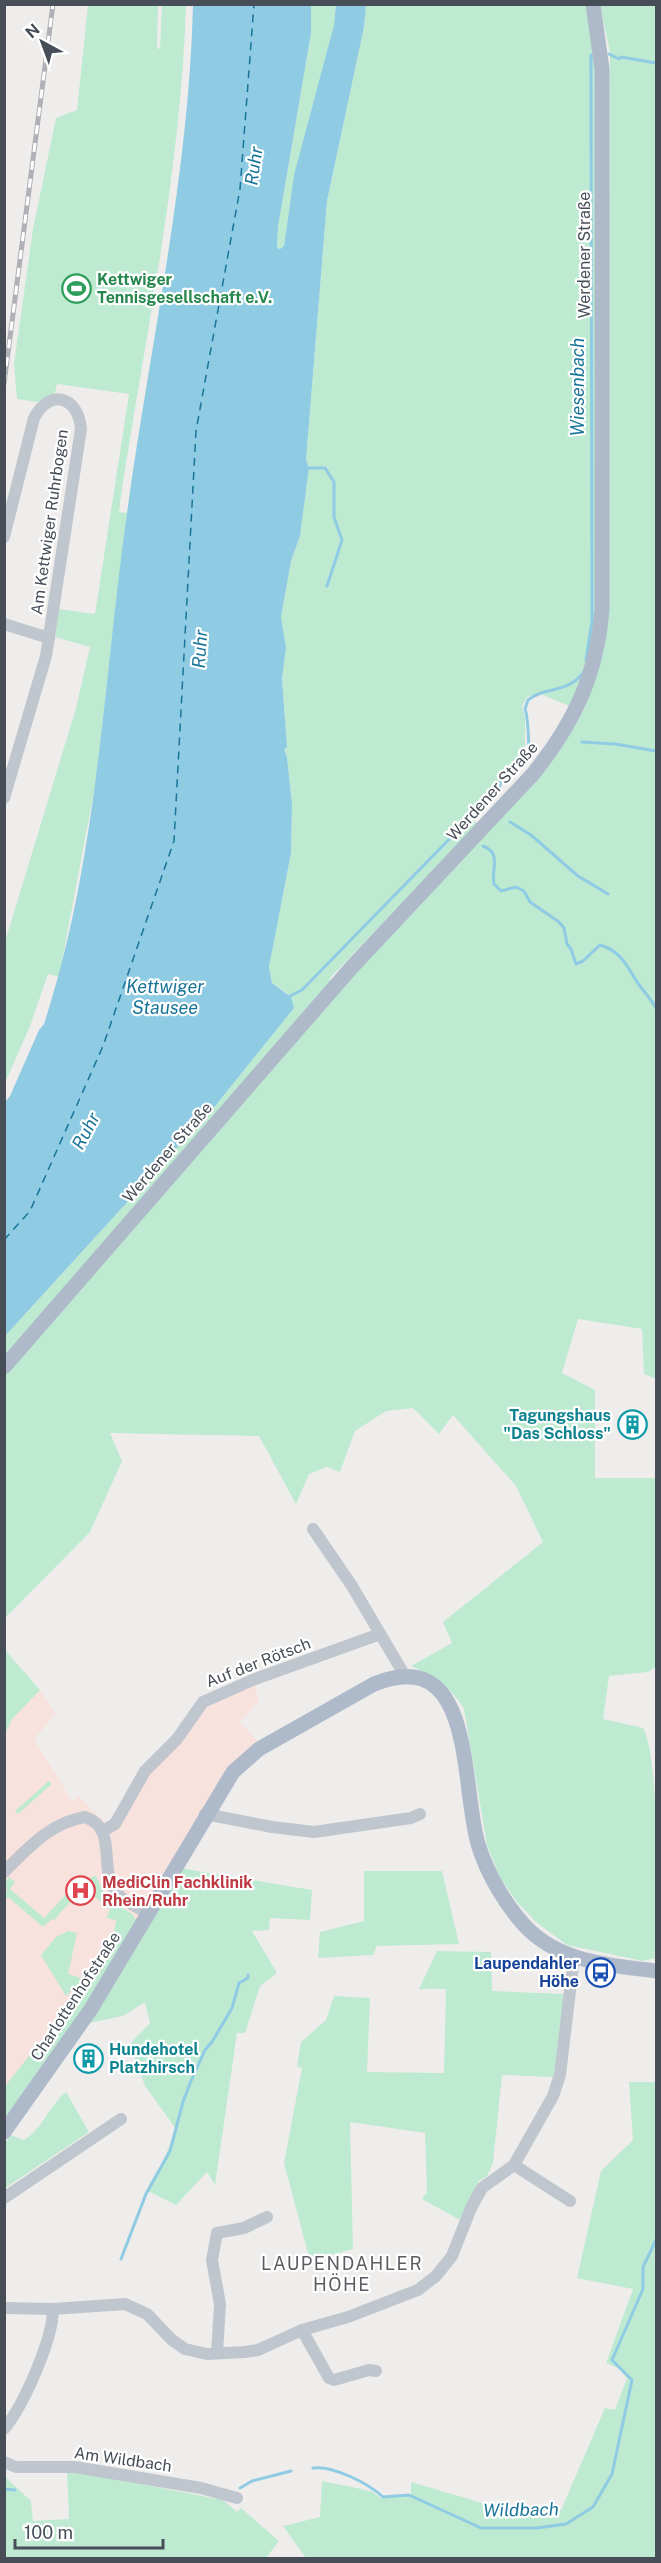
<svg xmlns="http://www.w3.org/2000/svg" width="661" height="2563" font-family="'Public Sans',sans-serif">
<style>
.medical{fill:#f8e2de}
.green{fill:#beead2}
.water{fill:#8fcbe3}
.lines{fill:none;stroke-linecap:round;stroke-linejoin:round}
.stream{stroke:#8fcbe3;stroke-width:3}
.ferry{stroke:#197499;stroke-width:1.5;stroke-dasharray:8 6;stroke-linecap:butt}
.minor{stroke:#bfc6ce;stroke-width:12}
.major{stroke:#aebac9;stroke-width:15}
.rail-casing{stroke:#afb1b6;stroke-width:5}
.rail{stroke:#fff;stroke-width:3;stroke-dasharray:9;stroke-linecap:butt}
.labels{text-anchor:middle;stroke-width:4.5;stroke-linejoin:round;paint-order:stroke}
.street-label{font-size:16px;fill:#474e58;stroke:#fff}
.leisure-label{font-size:16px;font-weight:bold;fill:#27864d;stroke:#fff;text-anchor:start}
.culture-label{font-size:16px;font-weight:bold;fill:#0d838f;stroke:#fff;text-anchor:end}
.health-label{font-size:16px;font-weight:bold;fill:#be3a42;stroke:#fff;text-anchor:start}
.transit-label{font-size:16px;font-weight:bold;fill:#164399;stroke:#fff;text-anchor:end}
.water-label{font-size:18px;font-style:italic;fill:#197499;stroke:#fff}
.neighbourhood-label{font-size:18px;letter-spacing:1.5px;fill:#5a5c61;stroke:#fff}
</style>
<rect width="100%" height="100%" fill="#efedec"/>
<path class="medical" d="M254 1682 259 1701 240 1722 259 1743 171 1868 5 2124 4 1734 12 1719 40 1690 56 1714 34 1739 72 1801 78 1796 107 1824H117L143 1778 197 1711Z"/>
<g class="green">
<path d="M88 5H158L157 48 160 49 162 5H186C181 167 147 328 122 488L119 512 127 513 96 781 59 977 48 974 30 1026 5 1083V942L76 708 90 647 55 637 59 609 95 614 129 394 57 384 55 393 37 402 17 399 14 364 33 229 56 118 77 110Z"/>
<path d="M311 5H336L334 25 291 196 284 246 280 249 277 248 278 227 311 33Z"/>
<path d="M366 5H587L595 62 608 396 610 52 600 5H656V1379L644 1374 642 1329 578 1319 562 1373 595 1390V1478H656V1667L648 1672 609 1676 603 1719 643 1728C661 1760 656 1912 656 1958L643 1961 567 1945 536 1922 517 1902 500 1878 487 1845 464 1708C450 1687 434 1676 411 1666L452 1643 443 1622 543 1542 516 1486 453 1415 439 1434 413 1408 386 1411 355 1431 340 1472 327 1467 309 1474 296 1504 259 1436 110 1433 122 1461 90 1532 5 1618V1370L336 988 493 823 574 708 538 693 527 697 522 706 525 718V757L499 781 497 788 470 815 478 825 330 978V984L5 1362V1336L216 1105 294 1008 289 995 272 983 269 966 291 853 292 804 287 757 284 750 287 747 282 679 286 647 281 617 291 561 300 536 309 468 306 460 327 201 364 27Z"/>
<path d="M5 1650 40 1690 12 1719 5 1734Z"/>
<path d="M49 1781 52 1784 18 1814 15 1811Z"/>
<path d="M180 1868 312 1890 310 1920 270 1918 269 1930 252 1931 277 1973 260 1986 245 2033H237L215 2185 207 2172 176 2205 148 2191 150 2182 159 2172 176 2129 145 2086 130 2044 150 2023 145 2002 123 2016 89 2023Z"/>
<path d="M364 1871H442L459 1944 377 1946 373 1955 318 1958 320 1932 364 1921Z"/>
<path d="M84 1875 90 1879 95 1875 112 1907 115 1903 132 1914 137 1921 105 1976 5 2123V2086L94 1975 114 1933 116 1920 106 1918 110 1910 84 1887 54 1920 52 1919 43 1927 8 1897 5 1901 7 1888 5 1882 9 1877 15 1882 10 1889 44 1918Z"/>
<path d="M68 1931 77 1933 68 1974 85 1979 66 1996 41 1955 56 1937Z"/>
<path d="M437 1951 491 1952 492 1991 564 1994 554 2077 502 2075 493 2163 487 2176 479 2181 460 2220 422 2199 427 2192 425 2133 350 2122 353 2249 310 2261 284 2163 302 2068 297 2067 301 2042 326 2020 334 1996 370 1998 367 2072 444 2073 446 1989H419Z"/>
<path d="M629 2082H656V2558H306L283 2526 320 2517 322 2481 371 2491 381 2498 411 2495V2482L499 2508 561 2510 605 2408 615 2410 627 2378 618 2368 606 2363 633 2289 577 2278 601 2171 633 2140Z"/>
<path d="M66 2092 89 2132 5 2188V2143L11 2135 24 2140C43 2129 47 2108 66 2092Z"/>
<path d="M67 2470 223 2500 237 2512 241 2508 279 2541 266 2558H5V2477L31 2501 33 2521 69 2519Z"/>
</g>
<path class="water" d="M193 5H311V33L278 227 277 248 280 249 284 246 294 175 334 25 336 5H366L364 27 327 201 306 460 309 468 300 536 291 561 281 617 286 647 282 679 287 747 284 750 287 757 292 804 291 853 269 967 272 983 291 997 294 1008 216 1105 5 1336V1102L10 1096 39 1030 44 1024C98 859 103 684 127 513 150 344 189 176 193 5Z"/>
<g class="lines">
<g class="stream">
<path d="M609 54 619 59 621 57 656 63"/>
<path d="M309 468H325L334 482V517L342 540 327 586"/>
<path d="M586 660 592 621 591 55"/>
<path d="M582 742 615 744 656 751"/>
<path d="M499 790 501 781 510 777 529 754C529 746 528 716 525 709L528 700C547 685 566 695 584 672"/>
<path d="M510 822 531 835 578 876 608 894"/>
<path d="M483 846C502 853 491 869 494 884L501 891 516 887 524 891 530 902 559 922 564 928 567 944 571 949 576 964 583 961 600 945C618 950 625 962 634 977 640 988 650 997 656 1008"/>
<path d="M288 997 302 990 465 823"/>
<path d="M121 2259 146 2194 170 2151 183 2102 191 2081 205 2050 212 2042 232 2008 239 1983 248 1978V1975"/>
<path d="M313 2468C333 2465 369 2484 383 2497L409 2495 481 2528H537L566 2524 593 2507 612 2474 632 2380 612 2360 643 2289V2267L656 2240"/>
<path d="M240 2488 252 2481 291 2471"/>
<path d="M4 2489 15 2490"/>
</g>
<path class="ferry" d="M4 1240 30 1211 103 1046 174 841 196 431 240 189 254 4"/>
<g class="minor">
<path d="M4 537 34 418C50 388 78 396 81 429L46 656 4 798"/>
<path d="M4 624 49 638"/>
<path d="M313 1529 352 1586 405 1676"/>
<path d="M205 1814 272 1827 314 1832 411 1818 420 1814"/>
<path d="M103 1831 115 1824 145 1771 177 1739 203 1702 255 1679 380 1634"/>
<path d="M4 1872C27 1849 51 1822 85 1817 117 1828 100 1864 113 1888 120 1900 137 1907 148 1913"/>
<path d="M514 2165 570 2201"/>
<path d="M4 2198 121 2119"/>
<path d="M4 2308 53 2309 125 2304 147 2314 172 2340 185 2349 207 2354 245 2352 258 2350 302 2330 348 2317 418 2290 436 2276 452 2256 471 2208 482 2188 514 2165 553 2096 560 2075 574 1957"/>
<path d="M302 2330 329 2378 334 2380 369 2370 376 2371"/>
<path d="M217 2353 220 2304 212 2260 217 2233 244 2228 267 2217"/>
<path d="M4 2429C24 2405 53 2339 53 2309"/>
<path d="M4 2462 16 2467H75L201 2488 237 2498"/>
</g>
<g class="major">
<path d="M4 1367 352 967 533 774C574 723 597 675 602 609V69L593 4"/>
<path d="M4 2132 91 2009 233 1772 259 1749 374 1684C478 1642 460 1791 479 1847 488 1875 505 1904 525 1926 560 1963 610 1965 656 1971"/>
</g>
<defs>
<path id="rail" d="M4 384 53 4"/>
</defs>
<use href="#rail" class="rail-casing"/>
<use href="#rail" class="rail"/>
</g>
<defs>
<symbol id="stadium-ring" viewBox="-11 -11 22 22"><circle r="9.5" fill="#fff" stroke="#2e9e5b" stroke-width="1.5"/><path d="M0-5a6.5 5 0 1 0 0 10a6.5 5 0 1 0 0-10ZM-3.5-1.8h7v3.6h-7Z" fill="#2e9e5b"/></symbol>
<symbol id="building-ring" viewBox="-11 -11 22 22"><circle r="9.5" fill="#fff" stroke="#0f9aa8" stroke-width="1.5"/><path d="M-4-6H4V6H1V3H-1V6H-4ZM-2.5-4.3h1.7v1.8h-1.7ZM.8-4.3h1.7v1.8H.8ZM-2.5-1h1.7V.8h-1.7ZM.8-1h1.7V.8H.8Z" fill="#0f9aa8"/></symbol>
<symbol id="hospital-ring" viewBox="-11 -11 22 22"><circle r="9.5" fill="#fff" stroke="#e0444e" stroke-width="1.5"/><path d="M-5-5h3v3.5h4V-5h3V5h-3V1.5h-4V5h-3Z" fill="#e0444e"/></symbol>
<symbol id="bus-ring" viewBox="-11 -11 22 22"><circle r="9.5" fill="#fff" stroke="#1a4fb4" stroke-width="1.5"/><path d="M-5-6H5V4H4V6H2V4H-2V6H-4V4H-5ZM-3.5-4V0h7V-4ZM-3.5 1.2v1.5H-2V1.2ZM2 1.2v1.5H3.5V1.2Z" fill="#1a4fb4"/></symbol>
</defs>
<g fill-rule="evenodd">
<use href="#stadium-ring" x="60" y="272" width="33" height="33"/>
<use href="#building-ring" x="616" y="1408" width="33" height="33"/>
<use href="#hospital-ring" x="64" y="1874" width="33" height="33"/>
<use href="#bus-ring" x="584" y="1956" width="33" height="33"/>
<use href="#building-ring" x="72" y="2042" width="33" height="33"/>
</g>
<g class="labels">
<g class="street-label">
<text transform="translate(584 255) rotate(-90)" y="6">Werdener Straße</text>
<text transform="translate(49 522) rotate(-82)" y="6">Am Kettwiger Ruhrbogen</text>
<text transform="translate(492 791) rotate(-48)" y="6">Werdener Straße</text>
<text transform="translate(167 1152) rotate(-49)" y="6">Werdener Straße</text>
<text transform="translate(258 1662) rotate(-21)" y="6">Auf der Rötsch</text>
<text transform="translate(75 1996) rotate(-57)" y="6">Charlottenhofstraße</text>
<text transform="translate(123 2459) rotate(8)" y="6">Am Wildbach</text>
</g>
<g class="leisure-label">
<text x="97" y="285">Kettwiger<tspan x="97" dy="18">Tennisgesellschaft e.V.</tspan></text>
</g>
<g class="culture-label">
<text x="611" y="1421">Tagungshaus<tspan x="611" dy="18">"Das Schloss"</tspan></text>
<text x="109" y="2055" text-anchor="start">Hundehotel<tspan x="109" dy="18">Platzhirsch</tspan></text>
</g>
<g class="health-label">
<text x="102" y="1888">MediClin Fachklinik<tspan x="102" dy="18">Rhein/Ruhr</tspan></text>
</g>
<g class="transit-label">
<text x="579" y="1969">Laupendahler<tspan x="579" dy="18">Höhe</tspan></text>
</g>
<g class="water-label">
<text transform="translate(254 166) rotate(-82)" y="6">Ruhr</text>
<text transform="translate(578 387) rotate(-90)" y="6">Wiesenbach</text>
<text transform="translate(200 649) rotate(-86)" y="6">Ruhr</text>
<text x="165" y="993">Kettwiger<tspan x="165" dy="21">Stausee</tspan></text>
<text transform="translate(86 1131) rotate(-62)" y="6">Ruhr</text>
<text transform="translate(521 2510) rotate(-1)" y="6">Wildbach</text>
</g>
<g class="neighbourhood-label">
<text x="342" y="2270">LAUPENDAHLER<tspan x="342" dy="21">HÖHE</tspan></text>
</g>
</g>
<rect width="661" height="2563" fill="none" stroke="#474e58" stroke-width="12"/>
<g transform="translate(42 42) rotate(319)" stroke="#ffffff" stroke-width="4.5" paint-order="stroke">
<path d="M0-4.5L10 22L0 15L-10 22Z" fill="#474e58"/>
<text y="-9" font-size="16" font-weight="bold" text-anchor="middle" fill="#474e58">N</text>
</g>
<path d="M15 2539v9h148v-9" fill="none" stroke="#474e58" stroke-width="3"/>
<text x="24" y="2539" font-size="18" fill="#474e58" stroke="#ffffff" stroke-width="4.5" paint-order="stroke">100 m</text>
</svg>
